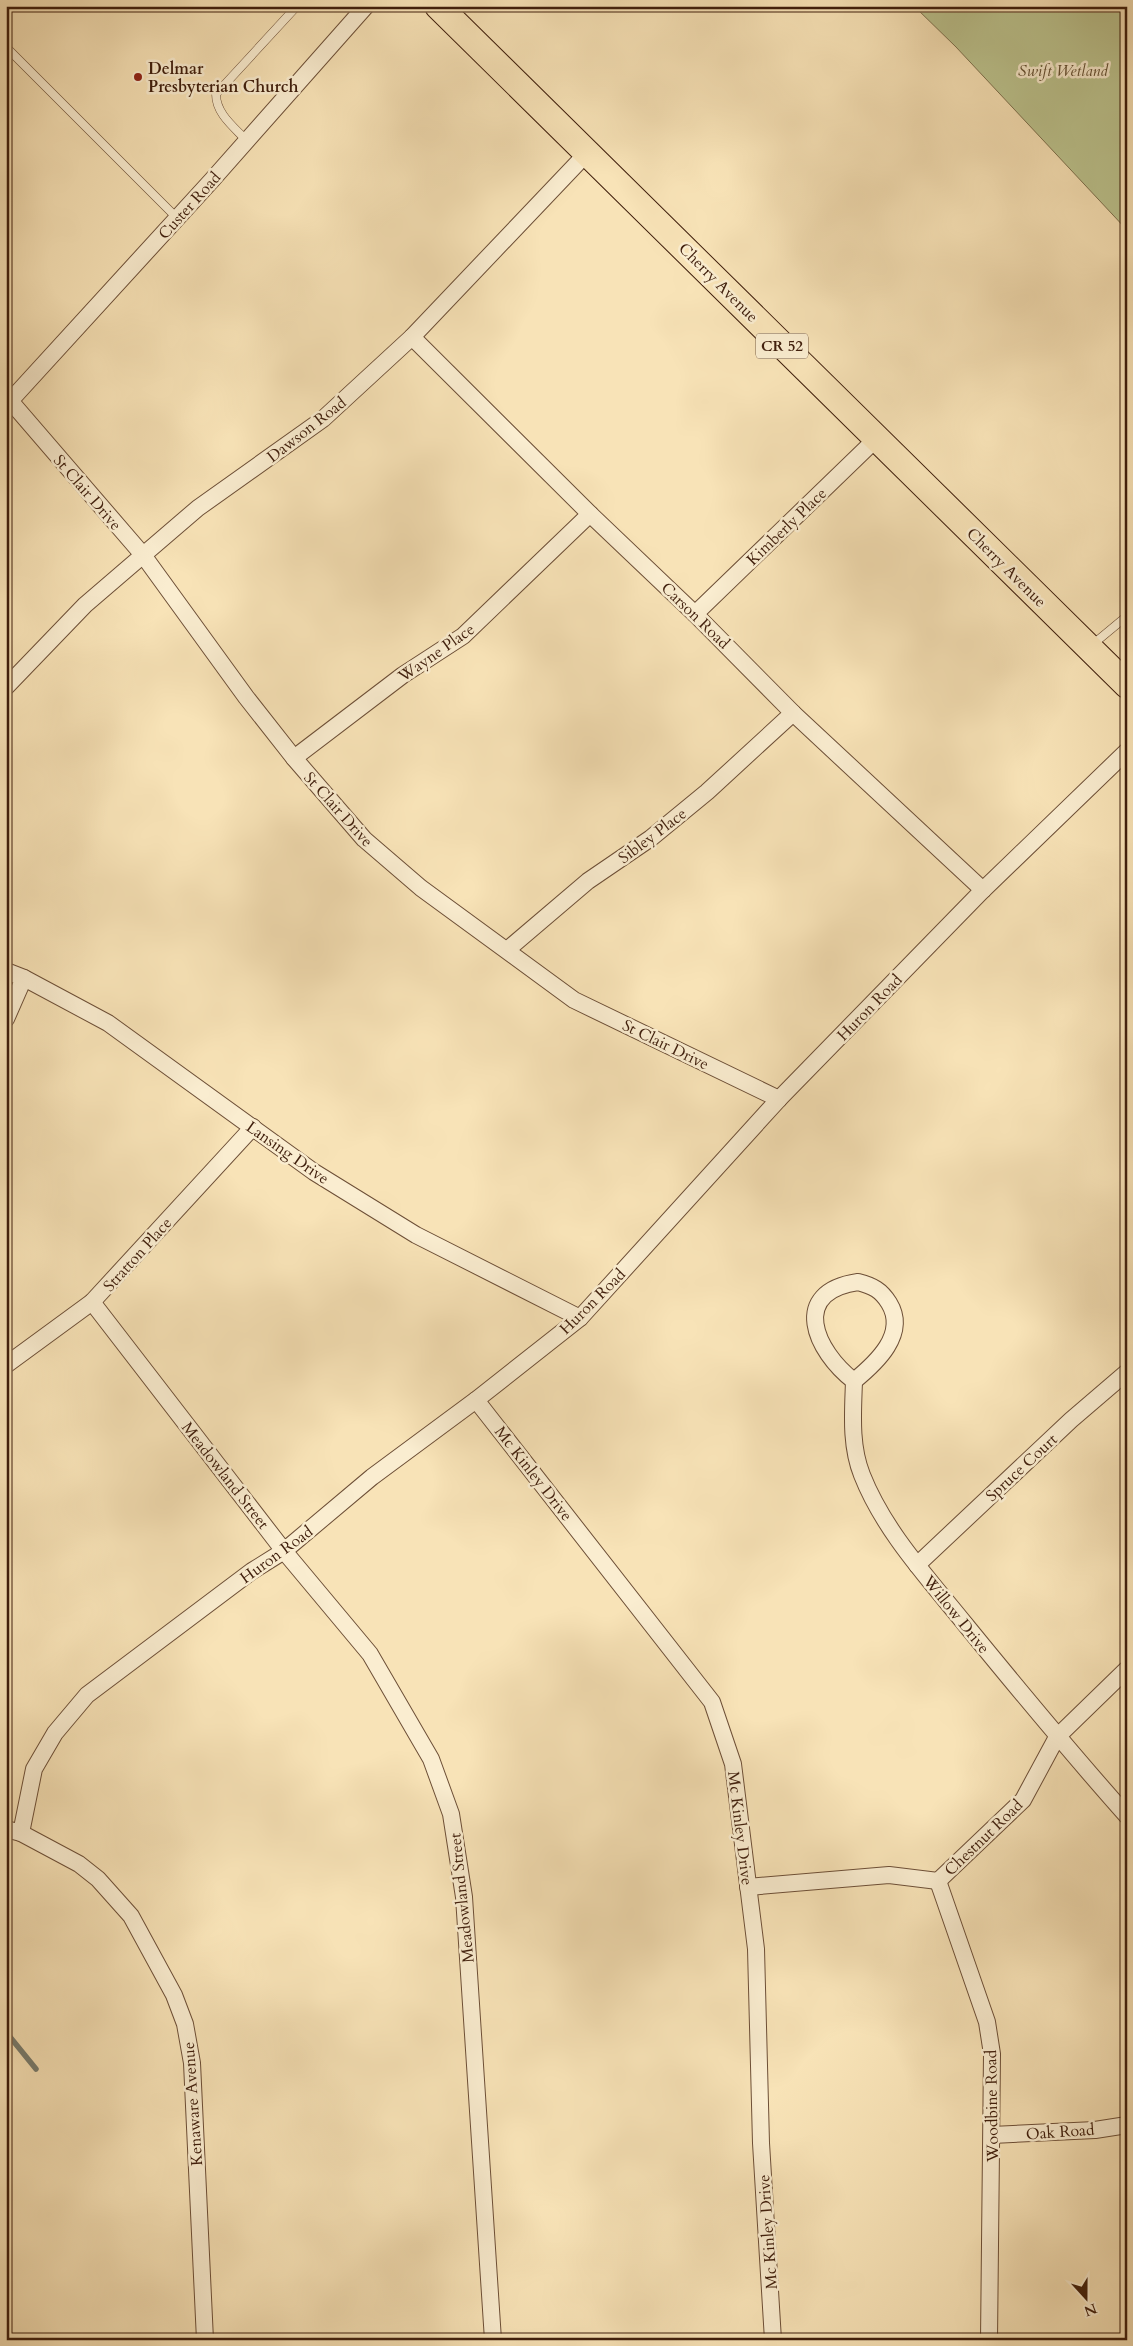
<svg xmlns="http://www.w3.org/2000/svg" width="1133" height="2346" font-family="Cardo,serif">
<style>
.green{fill:#bcc48f;stroke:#7e714e}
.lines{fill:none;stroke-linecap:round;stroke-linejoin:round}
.stream{stroke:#787d70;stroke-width:5.5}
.service-casing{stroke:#6d4f37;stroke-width:9}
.minor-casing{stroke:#6d4f37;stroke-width:18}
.primary-casing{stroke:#3f1e0c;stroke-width:28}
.service{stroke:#faedd0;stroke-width:8}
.minor{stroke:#faedd0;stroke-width:16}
.primary{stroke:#f8e3b7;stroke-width:26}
.poi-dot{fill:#8f2418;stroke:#faedd0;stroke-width:2}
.labels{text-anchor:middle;stroke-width:5;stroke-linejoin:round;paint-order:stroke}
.shield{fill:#faedd0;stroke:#775c47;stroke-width:1}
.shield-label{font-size:15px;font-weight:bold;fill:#3f1e0c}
.poi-label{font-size:16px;font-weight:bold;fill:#3f1e0c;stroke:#faedd0;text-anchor:start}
.park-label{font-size:16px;font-style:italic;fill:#645033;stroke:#faedd0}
.street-label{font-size:16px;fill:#3f1e0c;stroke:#faedd0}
</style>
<rect width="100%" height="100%" fill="#f8e3b7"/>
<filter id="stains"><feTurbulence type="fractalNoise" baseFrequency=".004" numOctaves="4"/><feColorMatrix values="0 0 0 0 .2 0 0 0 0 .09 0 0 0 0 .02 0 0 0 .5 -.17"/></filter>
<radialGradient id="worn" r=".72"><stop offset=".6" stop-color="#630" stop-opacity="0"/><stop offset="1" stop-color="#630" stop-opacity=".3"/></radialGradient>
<path class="green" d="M914 6H1127V230L956 47Z"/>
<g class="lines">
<path class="stream" d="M6 2032 36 2069"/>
<defs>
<g id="service">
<path d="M6 47 177 218"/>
<path d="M247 141C234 127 216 114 216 94L297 6"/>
<path d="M1092 645 1127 616"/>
</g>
<g id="minor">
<path d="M412 337 590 514 695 614 793 713 983 890"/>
<path d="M6 396 143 555 246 697 294 758 364 839 421 888 574 1000 779 1099"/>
<path d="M10 401 212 180 366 6"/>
<path d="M695 614 876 439"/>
<path d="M6 687 85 605 198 508 323 419 412 337 588 152"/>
<path d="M294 758 403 675 463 636 590 514"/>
<path d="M507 950 588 881 651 838 707 792 793 713"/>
<path d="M6 971 24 978 108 1023 314 1172 416 1235 580 1318"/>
<path d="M6 1019 24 978"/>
<path d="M858 1282C873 1286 881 1290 889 1303 908 1334 876 1363 854 1381 815 1351 789 1292 858 1282Z"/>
<path d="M92 1302 284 1551 370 1654 431 1759 451 1814 464 1897 493 2340"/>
<path d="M6 1365 92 1302 253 1127"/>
<path d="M854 1381C853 1412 850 1445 862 1475 884 1531 928 1578 965 1624 1018 1689 1071 1753 1127 1816"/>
<path d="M476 1400 712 1702 733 1764 756 1949 761 2143 773 2340"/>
<path d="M917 1565 1071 1420 1127 1372"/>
<path d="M6 1829 21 1833 79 1864 98 1879 131 1916 174 1995 185 2024 192 2063 205 2340"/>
<path d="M21 1833 34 1769 55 1733 87 1695 252 1571 284 1551 372 1477 476 1400 580 1318 779 1099 983 890 1127 751"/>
<path d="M938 1881 987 2022 992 2054 989 2340"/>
<path d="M748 1887 889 1875 938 1881 1023 1800 1057 1737 1127 1669"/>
<path d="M992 2135 1095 2130 1127 2125"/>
</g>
<path id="primary" d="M438 6 1127 685"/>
</defs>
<use href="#service" class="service-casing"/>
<use href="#minor" class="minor-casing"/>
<use href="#primary" class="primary-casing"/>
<use href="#service" class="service"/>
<use href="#minor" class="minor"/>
<use href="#primary" class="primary"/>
</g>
<circle class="poi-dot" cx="138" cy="77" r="5"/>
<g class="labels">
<rect class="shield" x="756" y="333.5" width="52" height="25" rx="4"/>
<g class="shield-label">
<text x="782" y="351">CR 52</text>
</g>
<g class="poi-label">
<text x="148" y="74">Delmar<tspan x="148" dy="18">Presbyterian Church</tspan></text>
</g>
<g class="park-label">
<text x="1063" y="76">Swift Wetland</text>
</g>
<g class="street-label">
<text transform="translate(189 205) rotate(-48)" y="6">Custer Road</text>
<text transform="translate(719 282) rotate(45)" y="6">Cherry Avenue</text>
<text transform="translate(306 429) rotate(-38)" y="6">Dawson Road</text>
<text transform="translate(88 492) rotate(49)" y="6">St Clair Drive</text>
<text transform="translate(786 526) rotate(-44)" y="6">Kimberly Place</text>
<text transform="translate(1007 567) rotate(45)" y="6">Cherry Avenue</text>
<text transform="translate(696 615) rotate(44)" y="6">Carson Road</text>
<text transform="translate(436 652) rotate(-35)" y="6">Wayne Place</text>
<text transform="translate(339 809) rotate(48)" y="6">St Clair Drive</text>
<text transform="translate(652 835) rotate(-37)" y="6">Sibley Place</text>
<text transform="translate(869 1007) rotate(-46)" y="6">Huron Road</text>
<text transform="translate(666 1044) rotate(26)" y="6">St Clair Drive</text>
<text transform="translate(288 1152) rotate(35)" y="6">Lansing Drive</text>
<text transform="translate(137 1254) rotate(-48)" y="6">Stratton Place</text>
<text transform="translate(592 1301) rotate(-45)" y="6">Huron Road</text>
<text transform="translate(1021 1467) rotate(-43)" y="6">Spruce Court</text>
<text transform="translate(534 1473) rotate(52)" y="6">Mc Kinley Drive</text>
<text transform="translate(226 1475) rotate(52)" y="6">Meadowland Street</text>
<text transform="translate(276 1554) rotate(-36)" y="6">Huron Road</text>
<text transform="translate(957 1614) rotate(51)" y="6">Willow Drive</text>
<text transform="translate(741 1828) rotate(83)" y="6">Mc Kinley Drive</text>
<text transform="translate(983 1837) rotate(-44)" y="6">Chestnut Road</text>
<text transform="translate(461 1898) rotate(-96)" y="6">Meadowland Street</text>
<text transform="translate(192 2104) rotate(-94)" y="6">Kenaware Avenue</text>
<text transform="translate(991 2106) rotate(-91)" y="6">Woodbine Road</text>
<text transform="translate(1060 2131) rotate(-4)" y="6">Oak Road</text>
<text transform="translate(767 2232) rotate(-94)" y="6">Mc Kinley Drive</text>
</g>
</g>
<rect width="1133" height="2346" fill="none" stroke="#f8e3b7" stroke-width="25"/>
<rect x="8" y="8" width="1118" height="2331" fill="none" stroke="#3f1e0c" stroke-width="2.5"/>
<rect x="12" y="12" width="1108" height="2321" fill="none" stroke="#3f1e0c"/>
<g transform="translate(1086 2298) rotate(159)" stroke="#faedd0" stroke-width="4" paint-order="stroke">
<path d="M0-4L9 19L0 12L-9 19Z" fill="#3f1e0c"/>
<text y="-8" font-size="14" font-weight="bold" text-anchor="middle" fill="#3f1e0c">N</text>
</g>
<rect width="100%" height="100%" filter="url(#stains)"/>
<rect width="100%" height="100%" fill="url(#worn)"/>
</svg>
